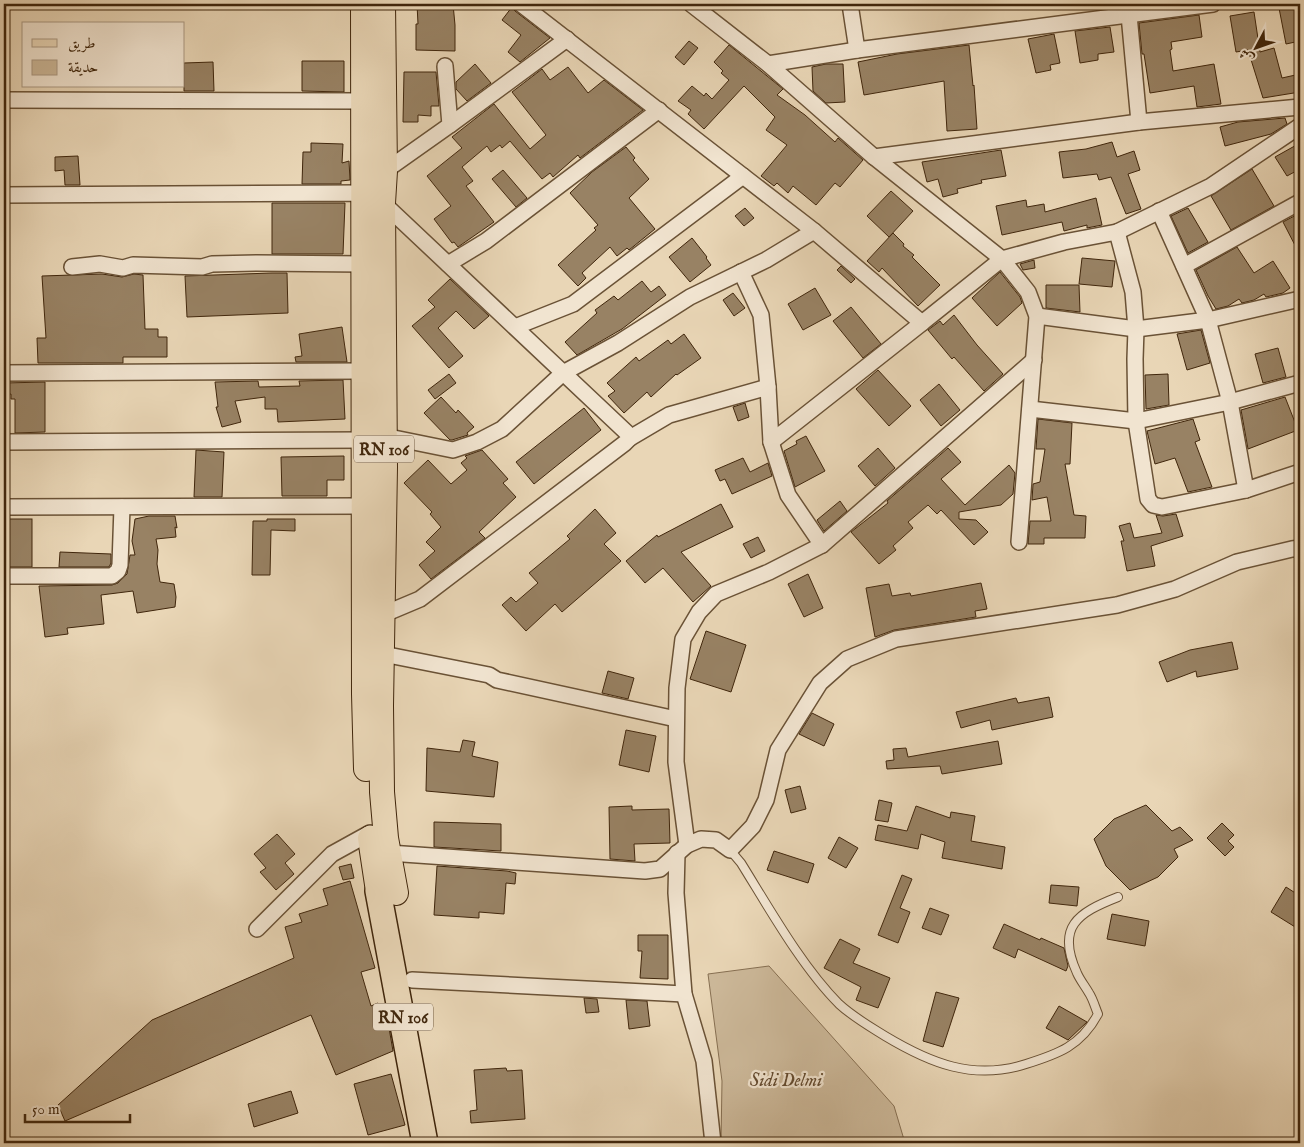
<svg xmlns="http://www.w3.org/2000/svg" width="1304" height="1147" font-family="'IM FELL English',Amiri,serif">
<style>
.green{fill:#ccb899;stroke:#866f52}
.building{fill:#988264;stroke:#40260c}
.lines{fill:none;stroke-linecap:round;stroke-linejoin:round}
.service-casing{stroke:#6a5236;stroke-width:10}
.minor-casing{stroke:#6a5236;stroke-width:18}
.primary-casing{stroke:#40260c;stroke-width:26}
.trunk-casing{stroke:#40260c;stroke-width:28}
.service{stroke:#f1e4d0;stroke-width:8}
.minor{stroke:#f1e4d0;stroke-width:15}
.primary{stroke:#e9d6b6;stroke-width:24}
.trunk{stroke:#e9d6b6;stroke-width:25}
.labels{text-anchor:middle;stroke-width:4.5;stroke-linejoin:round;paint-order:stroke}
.shield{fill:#f1e4d0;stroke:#755f47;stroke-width:1}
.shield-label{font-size:16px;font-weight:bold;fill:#40260c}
.park-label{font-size:18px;font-style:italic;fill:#634a2f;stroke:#f1e4d0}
</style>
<rect width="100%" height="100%" fill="#e9d6b6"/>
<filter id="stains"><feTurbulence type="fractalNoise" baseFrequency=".004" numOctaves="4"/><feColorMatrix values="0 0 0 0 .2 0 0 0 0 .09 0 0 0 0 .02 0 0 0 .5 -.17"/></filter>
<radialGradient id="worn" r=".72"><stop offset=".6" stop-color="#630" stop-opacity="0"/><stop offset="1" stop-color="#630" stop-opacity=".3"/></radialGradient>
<path class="green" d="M769 966 894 1106 905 1143H721L722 1081 708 974Z"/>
<g class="building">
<path d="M417 4H453L455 25V51L416 50V24H418Z"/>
<path d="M1300 4V41L1286 44 1279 8Z"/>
<path d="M512 7 515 11 550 38 520 62 508 52 521 35 502 20Z"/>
<path d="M1254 12 1260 52 1274 48 1282 78 1300 74V92L1263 98 1248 50 1236 52 1230 16Z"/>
<path d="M1199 15 1202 37 1171 42 1172 49 1170 50 1173 71 1214 64 1221 104 1197 107 1194 86 1150 93 1144 54H1142L1139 23Z"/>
<path d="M1110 27 1114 52 1098 54V60L1080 63 1075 31Z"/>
<path d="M1054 34 1060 63 1050 65 1051 70 1036 73 1028 39Z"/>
<path d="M689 41 698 48 684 65 675 57Z"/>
<path d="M729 45 783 89 777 95 805 115 835 142 838 138 863 160 840 187 835 183 816 205 793 186 788 193 777 183 774 186 761 176 787 145 766 130 775 117 744 86 704 129 688 114 691 110 678 101 692 86 704 96 706 93 712 99 729 80 721 73 723 71 714 62Z"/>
<path d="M969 45 973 86 974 85 977 129 947 131 944 81 864 95 858 62 897 54Z"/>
<path d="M302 61H344V92L302 91Z"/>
<path d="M213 62 214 91H184V63Z"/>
<path d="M475 64 491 83 467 101 456 89V82Z"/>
<path d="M826 64H843L845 102 826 103 813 91 812 67Z"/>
<path d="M568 67 588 93 604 80 643 110 580 158 578 155 553 177 550 173 542 179 510 141 502 148 500 145 491 152 487 146 462 167 473 181 466 186 494 222 458 247 454 242 452 243 434 219 451 206 427 176 462 148 452 137 494 104 530 149 546 135 512 92 542 69 550 80Z"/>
<path d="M404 72H436L439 106H431V116L418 115V122H403Z"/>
<path d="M1285 118 1287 124 1271 134 1225 146 1220 127 1238 122Z"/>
<path d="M1112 142 1117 157 1134 151 1140 170 1128 174 1141 209 1126 214 1111 177 1099 180 1097 174 1063 178 1059 152 1086 149Z"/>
<path d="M311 143 343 144 342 163 349 161 350 180 341 181V184H302L303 152H311Z"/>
<path d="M1300 143V169L1287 176 1275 157Z"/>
<path d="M626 147 635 158 633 160 649 179 629 198 655 229 629 250 627 248 617 256 610 247 582 273 586 278 578 286 558 265 596 230 594 228 598 225 570 193 592 172Z"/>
<path d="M1001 150 1006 176 981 180 982 183 957 189 958 193 943 197 938 179 927 182 922 162Z"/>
<path d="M78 156 80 185H65L64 170 55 171V157Z"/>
<path d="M1252 169 1274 206 1231 230 1211 196Z"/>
<path d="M503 170 527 198 516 207 492 179Z"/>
<path d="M891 191 913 211 889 237 867 216Z"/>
<path d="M1096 198 1102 225 1087 228V225L1064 231 1062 222 1002 235 996 206 1026 200 1027 207 1044 204 1045 212Z"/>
<path d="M272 203H345L343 254H272Z"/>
<path d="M745 208 754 218 744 226 735 216Z"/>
<path d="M1188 208 1208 242 1188 253 1171 216Z"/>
<path d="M1300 213V255L1283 222Z"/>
<path d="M893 233 904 244 903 246 914 255 912 257 940 285 918 306 882 268 879 272 867 261Z"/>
<path d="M692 238 707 257 706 258 711 265 690 282 669 257Z"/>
<path d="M1237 247 1254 273 1273 261 1290 288 1283 293 1266 297 1264 294 1254 300 1242 303 1239 299 1228 306 1216 309 1208 296 1196 270Z"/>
<path d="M1082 258 1115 261 1112 287 1079 284Z"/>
<path d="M1034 260 1035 268 1023 270 1020 264Z"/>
<path d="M841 266 855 279 851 283 837 270Z"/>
<path d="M1000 272 1020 297 1022 303 997 326 972 298Z"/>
<path d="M272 273H287L288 313 187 317 185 276Z"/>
<path d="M102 274 122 277 134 274 143 275 145 329H158V337H167V357H123V363H38L37 338H46L42 276Z"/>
<path d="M450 279 489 316 474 329 456 311 438 328 463 356 449 368 412 326 435 307 428 300Z"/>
<path d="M642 281 651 292 659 286 666 295 622 329 577 355 565 342 597 313 595 310 614 296 618 300Z"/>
<path d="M1046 285H1079L1080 312 1046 308Z"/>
<path d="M815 288 831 315 803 330 788 304Z"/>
<path d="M733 293 745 308 734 316 723 300Z"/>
<path d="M851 307 881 344 863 358 833 321Z"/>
<path d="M954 315 977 345 1003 374 984 391 954 357 952 359 928 330 940 321 943 325Z"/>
<path d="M342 327 347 362H296L295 357 302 356 299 334Z"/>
<path d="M1201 330 1210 363 1187 370 1177 334Z"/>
<path d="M684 334 701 358 677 375 676 374 651 397 647 392 624 413 608 396 615 391 607 383 636 357 639 361 668 340 671 344Z"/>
<path d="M1278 348 1286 377 1263 383 1255 354Z"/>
<path d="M878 370 911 406 889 426 856 389Z"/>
<path d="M449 374 456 383 435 399 428 390Z"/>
<path d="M1168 374 1169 405 1146 409 1145 375Z"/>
<path d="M343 380 345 419 278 422 277 409H265V397L235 401 241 422 222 427 216 407H218L215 382 258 381 259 387 300 386 299 381Z"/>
<path d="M45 382V432L15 433V399H11V394L4 395V383Z"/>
<path d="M939 384 960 410 941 426 920 400Z"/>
<path d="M441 397 456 413 458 410 474 427 467 433 468 435 452 440H450L424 413Z"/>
<path d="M1285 397 1298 430 1248 449 1241 410Z"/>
<path d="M745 403 749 417 738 421 733 407Z"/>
<path d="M584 408 601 430 534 484 516 462Z"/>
<path d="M1038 419 1072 423 1070 464H1065L1074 515 1086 516 1085 538H1044V544H1028L1030 521H1051L1047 497 1032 500 1033 484 1040 482 1045 449H1036Z"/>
<path d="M1193 419 1200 440 1195 442 1212 487 1188 492 1175 458 1155 464 1147 431Z"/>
<path d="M806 436 825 471 795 487 784 451 797 444 796 441Z"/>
<path d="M878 448 895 468 875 486 858 466Z"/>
<path d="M948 448 961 462 941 479 965 505 1009 465 1015 473 1013 494 1001 505 959 512V519L976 520 988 532 974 545 941 510 937 514 928 505 908 522 913 528 893 546 896 550 879 564 851 532 888 503 887 501Z"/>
<path d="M196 450 224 452 222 497H194Z"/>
<path d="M482 450 508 479 503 483 516 497 479 532 485 538 431 579 419 565 435 551 426 542 441 527 430 514 432 512 404 483 428 460 451 484 467 470 461 463 467 458 465 456Z"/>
<path d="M344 456V480H327V496H282L281 457Z"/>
<path d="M743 458 750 472 768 463 772 476 732 494 725 479 720 481 715 470Z"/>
<path d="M840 501 847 511 824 531 817 520Z"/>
<path d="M721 504 733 527 681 552 711 586 693 602 663 568 645 583 626 561 657 535 658 537Z"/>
<path d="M595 509 616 533 604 544 621 561 562 612 555 604 526 631 502 605 511 597 516 602 538 583 529 573 570 539 567 536Z"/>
<path d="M1176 514 1183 536 1151 546 1155 566 1127 571 1121 541H1124L1119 526 1130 523 1134 538 1162 533 1156 515 1163 516Z"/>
<path d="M149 516H175L177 528 175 527 176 537 156 539 158 550 157 564 160 582 174 584 176 597 175 607 137 613 133 591 101 595 104 624 67 628 68 634 45 637 39 586 112 585 118 583 127 574 130 555H135L132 541 135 519Z"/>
<rect x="5" y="519" width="27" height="48"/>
<path d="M267 519H295V531L271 530 270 575H252L253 521H267Z"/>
<path d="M758 537 765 551 751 558 743 544Z"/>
<path d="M60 552 111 554V563L109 567H59Z"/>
<path d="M808 574 823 608 804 617 788 584Z"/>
<path d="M981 583 987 609 975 611 976 617 894 630 875 637 866 588 889 584 892 596 910 593 911 596Z"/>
<path d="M706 631 746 645 731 692 690 679Z"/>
<path d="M1232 642 1238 669 1197 677 1196 671 1167 682 1159 662 1190 650Z"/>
<path d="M608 671 634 678 628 699 602 693Z"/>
<path d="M1049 697 1053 717 992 730 990 720 961 728 956 712 1016 698 1018 703Z"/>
<path d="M812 713 834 724 824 746 799 734Z"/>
<path d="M626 730 656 736 649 772 619 765Z"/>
<path d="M463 740 475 742 472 756 498 762 494 797 426 791 427 748 460 752Z"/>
<path d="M998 741 1002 764 942 774 940 766 887 769 886 761 894 760 893 749 906 748 908 757Z"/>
<path d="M800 786 806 809 791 813 785 790Z"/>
<path d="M879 800 892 803 888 822 875 820Z"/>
<path d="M1146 805 1172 831 1180 827 1193 840 1174 849 1178 857 1158 877 1130 890 1106 866 1094 839 1114 819Z"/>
<path d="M632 806V810L669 809 670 843 634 844 635 861 610 859 609 807Z"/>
<path d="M916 806 950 818 951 812 975 816 971 841 1005 847 1002 869 942 858 945 842 921 834 918 849 875 840 878 825 907 831Z"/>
<path d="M434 822 501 824V851L434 847Z"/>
<path d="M1222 823 1234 835 1228 841 1234 847 1225 856 1207 838Z"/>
<path d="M277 834 295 854 285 863 294 874 276 890 260 872 266 868 254 854Z"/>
<path d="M839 837 858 848 846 868 828 858Z"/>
<path d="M774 851 814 864 808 883 767 870Z"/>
<path d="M351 864 354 878 343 880 339 867Z"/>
<path d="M437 866 507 871 516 873 515 884 506 883 504 914 479 912V918L434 915Z"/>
<path d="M902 875 912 879 900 908 910 912 898 943 878 935Z"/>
<path d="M350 881 375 968 361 972 371 1006 378 1003 389 1028 393 1051 336 1075 311 1015 65 1121 58 1105 152 1020 294 958 285 927 302 922 299 914 328 905 323 889Z"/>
<path d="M1051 885 1079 887 1077 906 1049 903Z"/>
<path d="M1286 887 1300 896V930L1271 912Z"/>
<path d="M930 908 949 915 941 935 922 928Z"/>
<path d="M1112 914 1149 921 1145 946 1107 939Z"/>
<path d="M1004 924 1040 940 1041 938 1064 948 1068 966 1066 971 1018 949 1015 958 993 948Z"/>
<path d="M638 935H668V979L640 978 642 951H638Z"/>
<path d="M840 939 860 949 853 963 890 978 878 1008 856 1000 861 987 824 968Z"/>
<path d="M936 992 959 998 943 1047 923 1041Z"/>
<path d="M584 998 597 999 599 1012 586 1013Z"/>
<path d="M626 1000 647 1001 650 1026 629 1029Z"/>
<path d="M1059 1006 1087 1022 1068 1040 1046 1028Z"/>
<path d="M506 1068 507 1071 522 1070 525 1119 471 1123 470 1111 477 1110 474 1070Z"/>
<path d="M391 1074 405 1125 368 1135 354 1084Z"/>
<path d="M291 1091 298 1113 254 1127 248 1104Z"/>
</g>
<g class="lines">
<defs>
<path id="service" d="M730 850 741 863C769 908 802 967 839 1004 853 1017 869 1026 885 1036 930 1063 973 1081 1026 1064 1058 1054 1081 1046 1098 1014 1095 1007 1093 999 1089 993 1085 986 1080 980 1077 973 1056 927 1077 913 1118 897"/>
<g id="minor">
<path d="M521 4 814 231 922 323 1002 259 1064 242 1117 232 1211 186 1300 126"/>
<path d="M691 4 768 64 874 157 1002 259 1028 292 1037 316 1019 542"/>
<path d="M850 4 857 50"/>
<path d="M1129 15 1139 122"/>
<path d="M768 64 857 50 1213 4"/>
<path d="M4 100 364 101"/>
<path d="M450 125 567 39"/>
<path d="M874 157 1139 122 1300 107"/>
<path d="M385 171 450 125 445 66"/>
<path d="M4 195 363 193 383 203 626 432 630 438 625 443 420 599 382 615"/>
<path d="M1159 211 1208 320 1230 402 1246 490"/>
<path d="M1117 232 1133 292 1136 329 1135 359 1136 421 1148 499 1153 505 1162 507 1246 490 1300 472"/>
<path d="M448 264 486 241 659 110"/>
<path d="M1184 266 1300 202"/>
<path d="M72 267 100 264 123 268 133 265 202 267 212 264 257 263 363 264"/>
<path d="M741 272 761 315 768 387 771 442 788 495 822 545"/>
<path d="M1037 316 1136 329 1208 320 1300 299"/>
<path d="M515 327 573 304 743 176"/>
<path d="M4 373 363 371"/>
<path d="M1030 409 1136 421 1230 402 1300 383"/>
<path d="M384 436 453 450 477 442 502 429 563 373 618 343 690 297 766 260 814 231"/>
<path d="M630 438 669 415 768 387"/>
<path d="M4 442 364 440"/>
<path d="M771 442 922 323"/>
<path d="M4 507 364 506"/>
<path d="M4 576H112L118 571 120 565 122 507"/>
<path d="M383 654 489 675 497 680 676 719"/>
<path d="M687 845 676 762 677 688 683 639 699 612 716 594 769 572 822 545 1034 360"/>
<path d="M389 853 645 871 660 869 687 845 701 839 716 840 730 850 753 826 766 800 778 750 820 683 847 659 896 639 1117 605 1175 589 1237 562 1292 549 1300 548"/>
<path d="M677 853 676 893 684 994 704 1061 713 1143"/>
<path d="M257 929 332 854 370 833"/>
<path d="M412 980 684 994"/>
</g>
<g id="primary">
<path d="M363 4 364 694 366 769"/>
<path d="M383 4 385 171 383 203 385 467 381 706 382 792 386 838 396 893"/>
<path d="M370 838 378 891"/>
</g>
<path id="trunk" d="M378 891 425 1143"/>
</defs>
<use href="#service" class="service-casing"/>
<use href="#minor" class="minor-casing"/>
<use href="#primary" class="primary-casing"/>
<use href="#trunk" class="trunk-casing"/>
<use href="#service" class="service"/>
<use href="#minor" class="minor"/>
<use href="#primary" class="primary"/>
<use href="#trunk" class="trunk"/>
</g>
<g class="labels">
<g class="shield">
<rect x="354" y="435.5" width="60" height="27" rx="4"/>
<rect x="373" y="1003.5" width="60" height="27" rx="4"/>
</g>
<g class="shield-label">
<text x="384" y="455">RN 106</text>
<text x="403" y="1023">RN 106</text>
</g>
<g class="park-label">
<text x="786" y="1086">Sidi Delmi</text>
</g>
</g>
<rect width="1304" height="1147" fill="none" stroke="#e9d6b6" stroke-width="20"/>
<rect x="5" y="5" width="1294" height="1137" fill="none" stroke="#40260c" stroke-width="2.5"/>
<rect x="10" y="10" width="1284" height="1127" fill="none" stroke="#40260c"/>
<rect x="22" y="22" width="162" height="65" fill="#f1e4d0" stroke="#aa9882"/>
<rect x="32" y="39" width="25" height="8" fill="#e9d6b6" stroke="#aa9882"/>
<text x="68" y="48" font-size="15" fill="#40260c">طريق</text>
<rect x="32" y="60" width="25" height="15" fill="#ccb899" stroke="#aa9882"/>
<text x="68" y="72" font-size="15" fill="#40260c">حديقة</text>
<g transform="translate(1256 48) rotate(229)" stroke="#f1e4d0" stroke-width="4" paint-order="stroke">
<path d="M0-4L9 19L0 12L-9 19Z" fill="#40260c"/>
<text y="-8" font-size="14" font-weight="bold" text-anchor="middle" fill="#40260c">ش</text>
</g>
<path d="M25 1114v8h105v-8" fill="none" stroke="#40260c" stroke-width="2.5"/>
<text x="32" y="1114" font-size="15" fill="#40260c" stroke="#f1e4d0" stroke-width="4" paint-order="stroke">50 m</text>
<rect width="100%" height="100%" filter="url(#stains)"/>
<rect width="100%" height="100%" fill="url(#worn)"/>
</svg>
